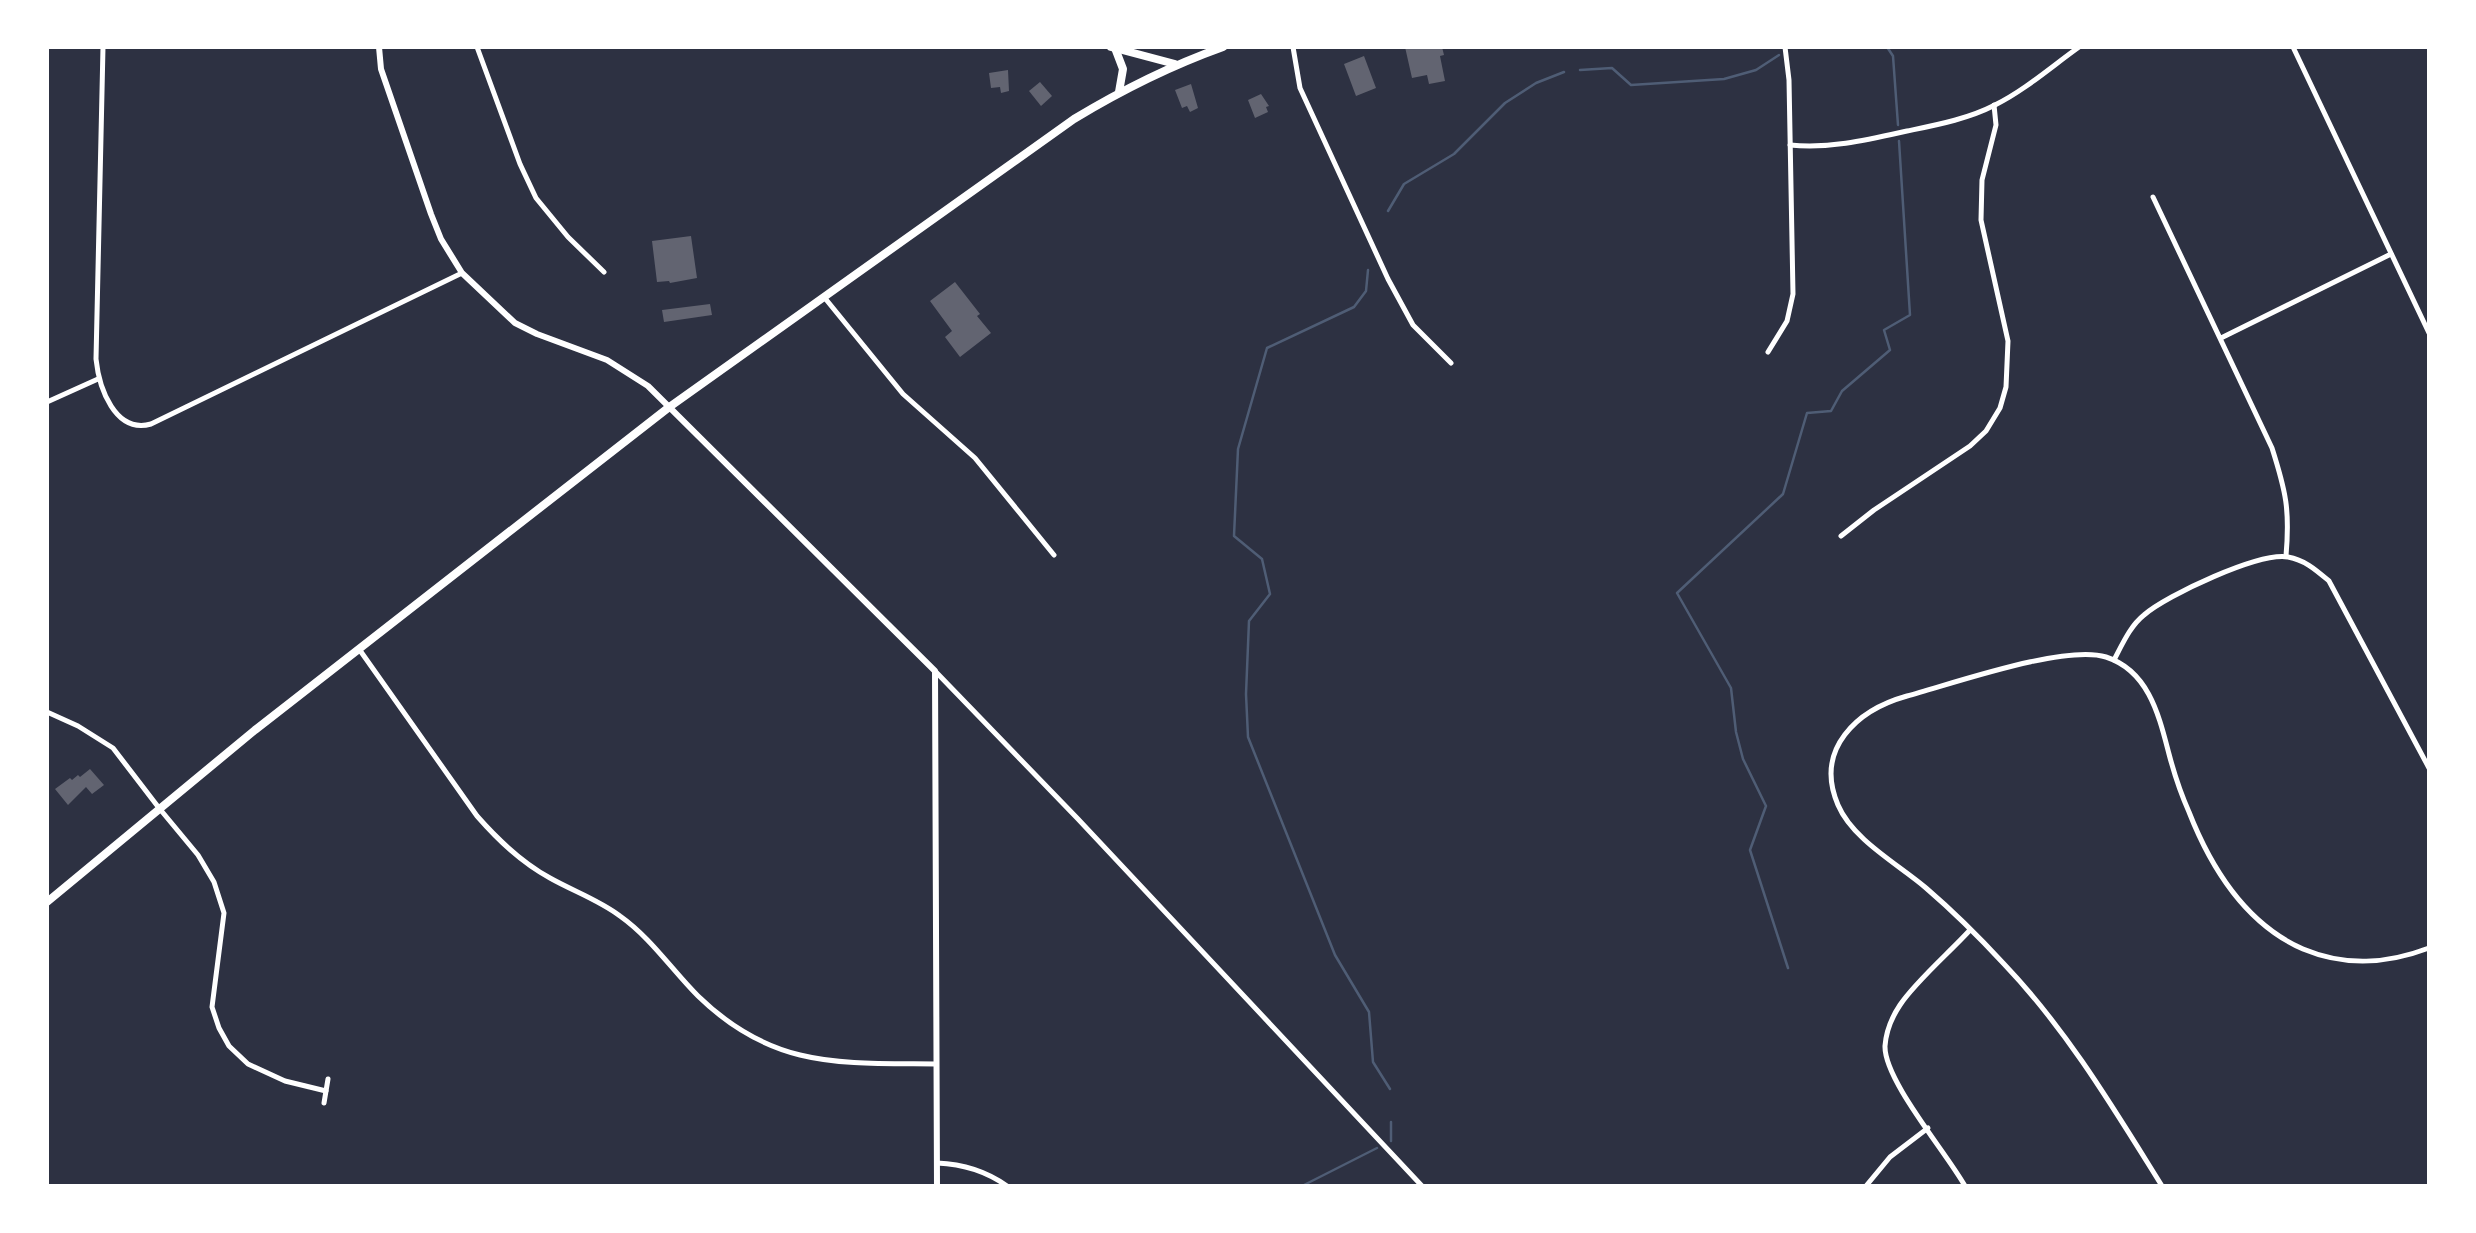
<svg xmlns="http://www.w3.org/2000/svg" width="2476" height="1233" font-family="Karla,sans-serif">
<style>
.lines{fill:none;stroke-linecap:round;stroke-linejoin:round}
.stream{stroke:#4f5d75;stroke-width:2.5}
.building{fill:#626471}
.minor{stroke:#fff;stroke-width:5}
.tertiary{stroke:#fff;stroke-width:6}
.primary{stroke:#fff;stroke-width:8}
</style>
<rect width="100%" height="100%" fill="#2d3142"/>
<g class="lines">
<g class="stream">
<path d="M1887 47 1893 56 1898 125"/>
<path d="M1580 70 1612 68 1631 85 1724 79 1756 70 1779 55"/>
<path d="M1388 211 1404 184 1454 154 1505 103 1536 83 1564 72"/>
<path d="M1368 270 1366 291 1354 307 1267 348 1238 449 1234 536 1262 559 1270 594 1249 621 1246 694 1248 737 1335 955 1369 1012 1373 1062 1390 1089"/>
<path d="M1788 968 1750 850 1766 806 1743 759 1736 732 1731 688 1677 593 1783 494 1807 413 1831 411 1842 391 1890 350 1884 330 1910 315 1899 141"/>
<path d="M1391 1122V1141"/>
<path d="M1302 1186 1377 1148"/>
</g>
</g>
<g class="building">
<path d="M1405 47H1442L1444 55 1440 56 1445 81 1429 84 1427 75 1412 78Z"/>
<path d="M1364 56 1376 88 1356 96 1344 64Z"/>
<path d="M1008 70 1009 91 1001 93 1000 87 991 88 989 73Z"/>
<path d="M1040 82 1052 96 1041 106 1029 91Z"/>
<path d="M1191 84 1198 108 1190 112 1187 106 1182 108 1175 90Z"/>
<path d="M1261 94 1269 106 1266 107 1268 112 1255 118 1248 100Z"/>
<path d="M691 236 697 278 670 283 669 281 657 282 652 241Z"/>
<path d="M955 282 980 314 977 316 991 333 960 357 945 337 952 331 930 301Z"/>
<path d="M710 304 712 315 664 322 662 310Z"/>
<path d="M90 769 104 785 92 794 86 787 68 805 55 789 70 778 72 780 78 775 80 777Z"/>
</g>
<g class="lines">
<g class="minor">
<path d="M103 47 96 359C99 388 115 434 151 424L462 273"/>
<path d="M477 47 520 164 536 198 568 237 604 272"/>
<path d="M1293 47 1300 88 1388 279 1413 325 1451 363"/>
<path d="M2293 47 2429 333"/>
<path d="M1790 145C1830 149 1867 140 1907 131 1936 125 1968 119 1995 105 2025 90 2051 67 2079 47"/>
<path d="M2153 197 2272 448C2286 492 2290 510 2286 556"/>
<path d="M824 297 903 394 975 458 1054 555"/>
<path d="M2221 338 2391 254"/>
<path d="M1768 352 1787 321 1793 294 1789 80 1785 47"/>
<path d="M47 402 98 379"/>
<path d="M1841 536 1874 510 1970 446 1986 431 2000 408 2006 387 2008 341 1981 220 1982 180 1996 125 1994 105"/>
<path d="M359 649 477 816C499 841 521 862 550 878 573 891 599 900 620 916 651 938 672 970 698 996 773 1069 840 1063 936 1064"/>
<path d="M2114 660C2122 645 2130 626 2144 615 2167 595 2259 552 2288 557 2305 560 2316 570 2329 581L2429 768"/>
<path d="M935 671 1078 819 1422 1186"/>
<path d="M47 712 78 726 113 748 159 808 198 855 214 882 224 913 212 1007 219 1028 229 1046 248 1064 285 1081 326 1091"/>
<path d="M324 1103 328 1079"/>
<path d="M937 1163C963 1164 986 1171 1007 1186"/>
<path d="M1866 1186 1890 1157 1928 1128"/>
<path d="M1965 1186C1946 1152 1884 1080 1885 1046 1886 1032 1892 1017 1900 1005 1915 982 1950 952 1970 930"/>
<path d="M2162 1186C2114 1109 2067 1030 2004 964 1980 938 1954 912 1926 888 1898 864 1853 840 1838 805 1814 749 1857 710 1907 696 1952 684 2065 644 2106 657 2149 671 2159 716 2169 754 2174 773 2181 794 2189 812 2211 868 2246 924 2303 949 2346 967 2387 964 2429 948"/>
</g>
<path class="tertiary" d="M379 47 381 69 431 214 441 239 462 273 515 323 537 334 607 360 648 386 935 671 937 1186"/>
<g class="primary">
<path d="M1111 47 1175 64"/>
<path d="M1115 48 1123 69 1119 92"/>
<path d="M47 902 255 730 668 408 1074 119C1122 90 1170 66 1223 47"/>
</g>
</g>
<rect width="2476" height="1233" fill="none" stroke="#ffffff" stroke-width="98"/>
</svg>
